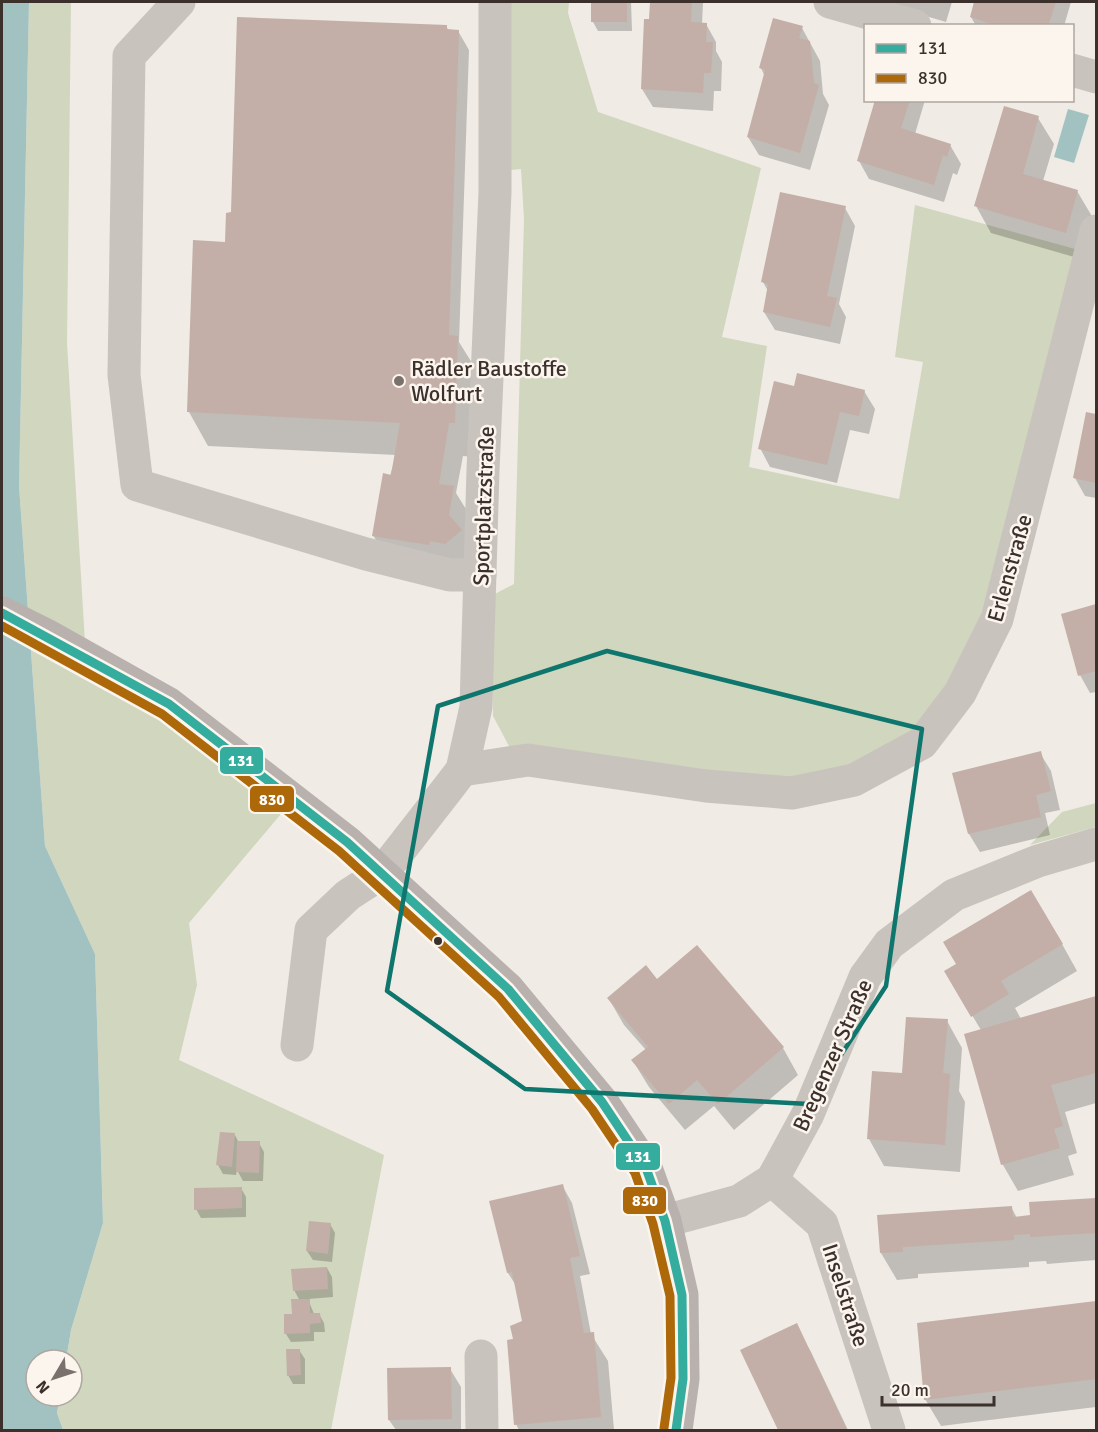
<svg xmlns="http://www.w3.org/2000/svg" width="1098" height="1432" font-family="Signika,sans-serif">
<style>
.green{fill:#d1d6bf}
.water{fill:#a1c2c1}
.shadow{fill:#0003}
.building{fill:#c3afa7}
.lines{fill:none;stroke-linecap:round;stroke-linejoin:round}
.minor{stroke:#c9c3be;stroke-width:33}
.major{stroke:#b8b1ad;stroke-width:33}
.bus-1-casing{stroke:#fbf5ee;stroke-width:14}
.bus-2-casing{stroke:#fbf5ee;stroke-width:14}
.bus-1{stroke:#34ac9e;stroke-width:9}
.bus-2{stroke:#ad680a;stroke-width:9}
.marked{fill:none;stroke:#0f766e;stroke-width:4.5;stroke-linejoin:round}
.poi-dot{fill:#7a716c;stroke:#fbf5ee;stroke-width:2}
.bus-dot{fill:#3b302b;stroke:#fbf5ee;stroke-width:2}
.labels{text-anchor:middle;stroke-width:5;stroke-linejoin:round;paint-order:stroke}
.poi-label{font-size:22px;fill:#3b302b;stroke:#fbf5ee;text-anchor:start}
.street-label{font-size:22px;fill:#3b302b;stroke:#fbf5ee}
.line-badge{stroke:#fbf5ee;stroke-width:2}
.badge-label{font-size:16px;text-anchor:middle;font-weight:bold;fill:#fff}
</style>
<rect width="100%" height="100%" fill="#f0ebe5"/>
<g class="green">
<path d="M29 2H71L67 343 85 643 286 808 189 923 197 985 179 1060 384 1155 331 1430H63L57 1413 60 1396H72V1360H66L71 1330 103 1223 95 954 45 846 19 486Z"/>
<path d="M499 2H569L568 13 598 112 761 168 722 337 767 346 749 467 899 499 923 362 895 357 915 205 1086 252 996 618 919 743 831 779 518 763 493 716V595L514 584 524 219 521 169 498 171Z"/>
<path d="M1096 803V827L1030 845 1062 812Z"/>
</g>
<g class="water">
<path d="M2 2H29L19 486 45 846 95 954 103 1223 71 1330 66 1360H36V1396H60L57 1413 63 1430H2Z"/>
<path d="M1068 109 1089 115 1074 163 1054 157Z"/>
</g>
<g class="shadow">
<path d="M593 2H631L632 31H598L593 22Z"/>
<path d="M652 2H703L702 24H706L716 42V51L722 62 721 91H714L713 111 653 107 642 89Z"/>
<path d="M878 2H952L946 22Z"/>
<path d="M976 2H1071L1064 26H976L971 17Z"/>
<path d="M446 26 449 31H458L469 50 459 342 477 371 474 457 463 456 456 493 469 514 476 558 460 570 389 562 373 535 396 455 208 446 189 412 233 214Z"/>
<path d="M802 28 820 61 823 94 829 105 810 170 759 155 748 137 765 77 761 68Z"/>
<path d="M877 100H925L915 134 950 145 961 164 957 175 953 173 944 202 869 179 859 161Z"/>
<path d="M1038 118 1054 144 1043 181 1077 191 1093 218 1081 259 991 233 976 206Z"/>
<path d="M845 208 855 226 839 304 846 317 840 344 775 330 764 312 768 291 763 282Z"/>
<path d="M795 388 864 391 875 409 869 434 850 430 837 483 770 467 760 448Z"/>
<path d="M1087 413 1096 415V498L1085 496 1075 478Z"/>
<path d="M1096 606V692L1090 693 1080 675 1063 615Z"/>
<path d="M1040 753 1051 771 1060 810 1045 813 1050 835 980 852 969 834 954 774Z"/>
<path d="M1062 944 1077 971 1015 1008 1021 1019 1096 997V1103L1065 1112 1077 1153 1068 1156 1074 1175 1018 1191 1003 1165 966 1035 981 1030 946 972Z"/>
<path d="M697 947 783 1048 798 1075 734 1130 714 1106 685 1130 649 1087 633 1061 646 1050 624 1025 609 999 657 982Z"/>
<path d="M947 1021 962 1048 959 1091 965 1102 960 1172 884 1166 869 1139 903 1075Z"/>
<path d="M235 1135 239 1143H259L264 1152 263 1181H243L237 1170 236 1175 223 1174 218 1165Z"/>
<path d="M562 1185 572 1203 590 1274 580 1276 591 1334 608 1361 614 1430H519L516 1424 515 1341 523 1322 517 1287 508 1273 491 1202Z"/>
<path d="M241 1188 246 1197V1217L201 1218 196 1209Z"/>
<path d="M1096 1199V1260L1047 1264 1046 1261 1029 1262V1267L918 1274V1278L897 1280 881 1253 1011 1207 1017 1218 1031 1217 1030 1204Z"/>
<path d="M330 1224 335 1233 332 1262 313 1260 307 1251Z"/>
<path d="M327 1268 332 1277 333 1297 308 1299 314 1314H319L324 1323 325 1332H314V1341L291 1342 286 1334 300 1301 294 1290Z"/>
<path d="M1096 1302V1407L941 1426 925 1399 918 1324Z"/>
<path d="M796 1325 811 1352 848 1430H779L742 1350Z"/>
<path d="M299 1350 305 1359V1384H293L288 1375Z"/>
<path d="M450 1369 461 1387V1430H396L389 1420Z"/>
</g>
<g class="building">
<rect x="591" y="2" width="36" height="20"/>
<path d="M650 2H692L691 22 707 23 706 42H713L711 73H704L703 93 641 89 644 19H649Z"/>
<path d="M974 2H1056L1048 26H997L970 17Z"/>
<path d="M237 17 447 25V29L459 30 449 335 458 336 455 423H449L439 484 454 486 449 515 462 530 445 544 430 541 429 545 372 536 383 473 391 475 400 423 187 412 193 240 225 242 226 213 231 212Z"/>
<path d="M773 18 803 26 799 38 810 41 814 83 819 85 800 153 747 137 765 70 759 68Z"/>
<path d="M875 100H910L901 128 951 144 947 157 943 155 934 185 857 161Z"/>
<path d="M1004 106 1039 116 1023 174 1078 190 1066 233 974 206Z"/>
<path d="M780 192 846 206 827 296 837 298 830 327 763 312 768 284 761 282Z"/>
<path d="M797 373 865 390 859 416 840 412 827 465 758 449 774 381 794 386Z"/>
<path d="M1086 412 1096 414V483L1073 478Z"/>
<path d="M1096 604V671L1078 676 1061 614Z"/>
<path d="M1041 751 1051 791 1036 795 1041 817 968 834 952 773Z"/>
<path d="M1031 890 1063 944 1001 981 1009 994 971 1017 944 971 956 964 943 942Z"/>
<path d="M697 945 784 1047 718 1104 697 1080 669 1104 631 1060 648 1047 607 998 646 965 657 979Z"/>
<path d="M1096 996V1073L1051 1085 1063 1126 1054 1129 1060 1148 1001 1165 964 1034Z"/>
<path d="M906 1017 948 1019 943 1073 950 1074 945 1145 867 1139 872 1071 902 1073Z"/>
<path d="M220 1132 235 1133 232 1167 216 1165Z"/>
<path d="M237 1141H260L259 1173 236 1172Z"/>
<path d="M563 1184 580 1256 570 1258 584 1333 594 1332 601 1417 514 1425 507 1340 513 1339 510 1326 522 1321 512 1272 507 1273 489 1201Z"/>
<path d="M242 1187V1208L194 1210V1188Z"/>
<path d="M1096 1198V1233L1030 1237V1234L1014 1235V1240L903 1247V1252L880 1253 877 1215 1012 1206 1013 1217 1030 1215 1029 1202Z"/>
<path d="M309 1221 331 1223 328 1254 306 1251Z"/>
<path d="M327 1267 328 1289 293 1291 291 1269Z"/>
<path d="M291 1299H310V1313H320L321 1323 310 1324V1333L284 1334V1314H292Z"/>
<path d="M1096 1301V1379L924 1400 917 1323Z"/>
<path d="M797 1323 847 1430H778L740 1350Z"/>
<path d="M286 1349H300L301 1375 287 1376Z"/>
<path d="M451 1367 452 1419 388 1420 387 1368Z"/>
</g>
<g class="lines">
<g class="minor">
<path d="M179 2 129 56 124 375 137 485 366 554 450 575H480"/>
<path d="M830 2 915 26"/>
<path d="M1072 70 1096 77"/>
<path d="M462 770 528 760 706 786 792 793 854 780 922 743 960 693 997 619 1096 231"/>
<path d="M297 1045 311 930 348 895 382 873 449 787 462 770 476 707 483 470 495 192V2"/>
<path d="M772 1180 822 1224 889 1430"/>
<path d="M665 1221 739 1201 772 1180 808 1114 865 977 889 944 954 895 1038 861 1096 844"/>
<path d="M481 1356 482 1430"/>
</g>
<path class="major" d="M2 613 46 635 169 704 347 842 508 989 602 1102 646 1168 665 1221 682 1295 683 1379 676 1430"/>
<defs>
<path id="bus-1" d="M2 613 169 704 347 842 508 989 602 1102 646 1168 665 1221 682 1295 683 1379 676 1430"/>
<path id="bus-2" d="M2 626 162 714 339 851 499 997 592 1109 635 1173 653 1224 670 1296 671 1378 664 1428"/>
</defs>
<use href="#bus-1" class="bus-1-casing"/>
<use href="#bus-2" class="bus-2-casing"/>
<use href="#bus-1" class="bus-1"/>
<use href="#bus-2" class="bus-2"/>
</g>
<path class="marked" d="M607 651 922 729 886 986 809 1104 525 1089 387 991 438 706Z"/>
<circle class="poi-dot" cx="399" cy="381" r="6"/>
<circle class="bus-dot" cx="438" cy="941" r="5"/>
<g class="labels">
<g class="poi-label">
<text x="411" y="376">Rädler Baustoffe<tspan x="411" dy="25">Wolfurt</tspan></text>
</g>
<g class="street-label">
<text transform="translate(483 506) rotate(-88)" y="8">Sportplatzstraße</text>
<text transform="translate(1009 568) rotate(-74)" y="8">Erlenstraße</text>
<text transform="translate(832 1055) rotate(-66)" y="8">Bregenzer Straße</text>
<text transform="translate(846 1295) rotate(72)" y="8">Inselstraße</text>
</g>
</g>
<g class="line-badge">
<rect x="219" y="746" width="45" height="29" rx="6" fill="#34ac9e"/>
<rect x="249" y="785" width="46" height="28" rx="6" fill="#ad680a"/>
<rect x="615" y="1142" width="46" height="29" rx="6" fill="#34ac9e"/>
<rect x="622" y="1186" width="45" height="29" rx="6" fill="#ad680a"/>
</g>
<g class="badge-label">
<text x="241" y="766">131</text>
<text x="272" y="805">830</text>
<text x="638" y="1162">131</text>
<text x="645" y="1206">830</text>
</g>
<rect width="1098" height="1432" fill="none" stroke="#3b302b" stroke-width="6"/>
<rect x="864" y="24" width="210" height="78" fill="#fbf5ee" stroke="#aea6a0" stroke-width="1.5"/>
<rect x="876" y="44" width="30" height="9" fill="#34ac9e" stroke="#aea6a0" stroke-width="1.5"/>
<text x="918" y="54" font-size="18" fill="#3b302b">131</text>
<rect x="876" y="74" width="30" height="9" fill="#ad680a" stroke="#aea6a0" stroke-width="1.5"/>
<text x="918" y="84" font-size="18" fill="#3b302b">830</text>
<g transform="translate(54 1378) rotate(231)"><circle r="28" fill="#fbf5ee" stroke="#aea6a0" stroke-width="1.5"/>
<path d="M0-4.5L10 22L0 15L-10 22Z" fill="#7a716c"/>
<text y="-9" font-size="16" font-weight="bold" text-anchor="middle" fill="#3b302b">N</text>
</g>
<path d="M882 1396v9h112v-9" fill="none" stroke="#3b302b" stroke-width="3"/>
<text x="891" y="1396" font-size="18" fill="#3b302b" stroke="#fbf5ee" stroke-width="4.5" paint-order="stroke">20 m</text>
</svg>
